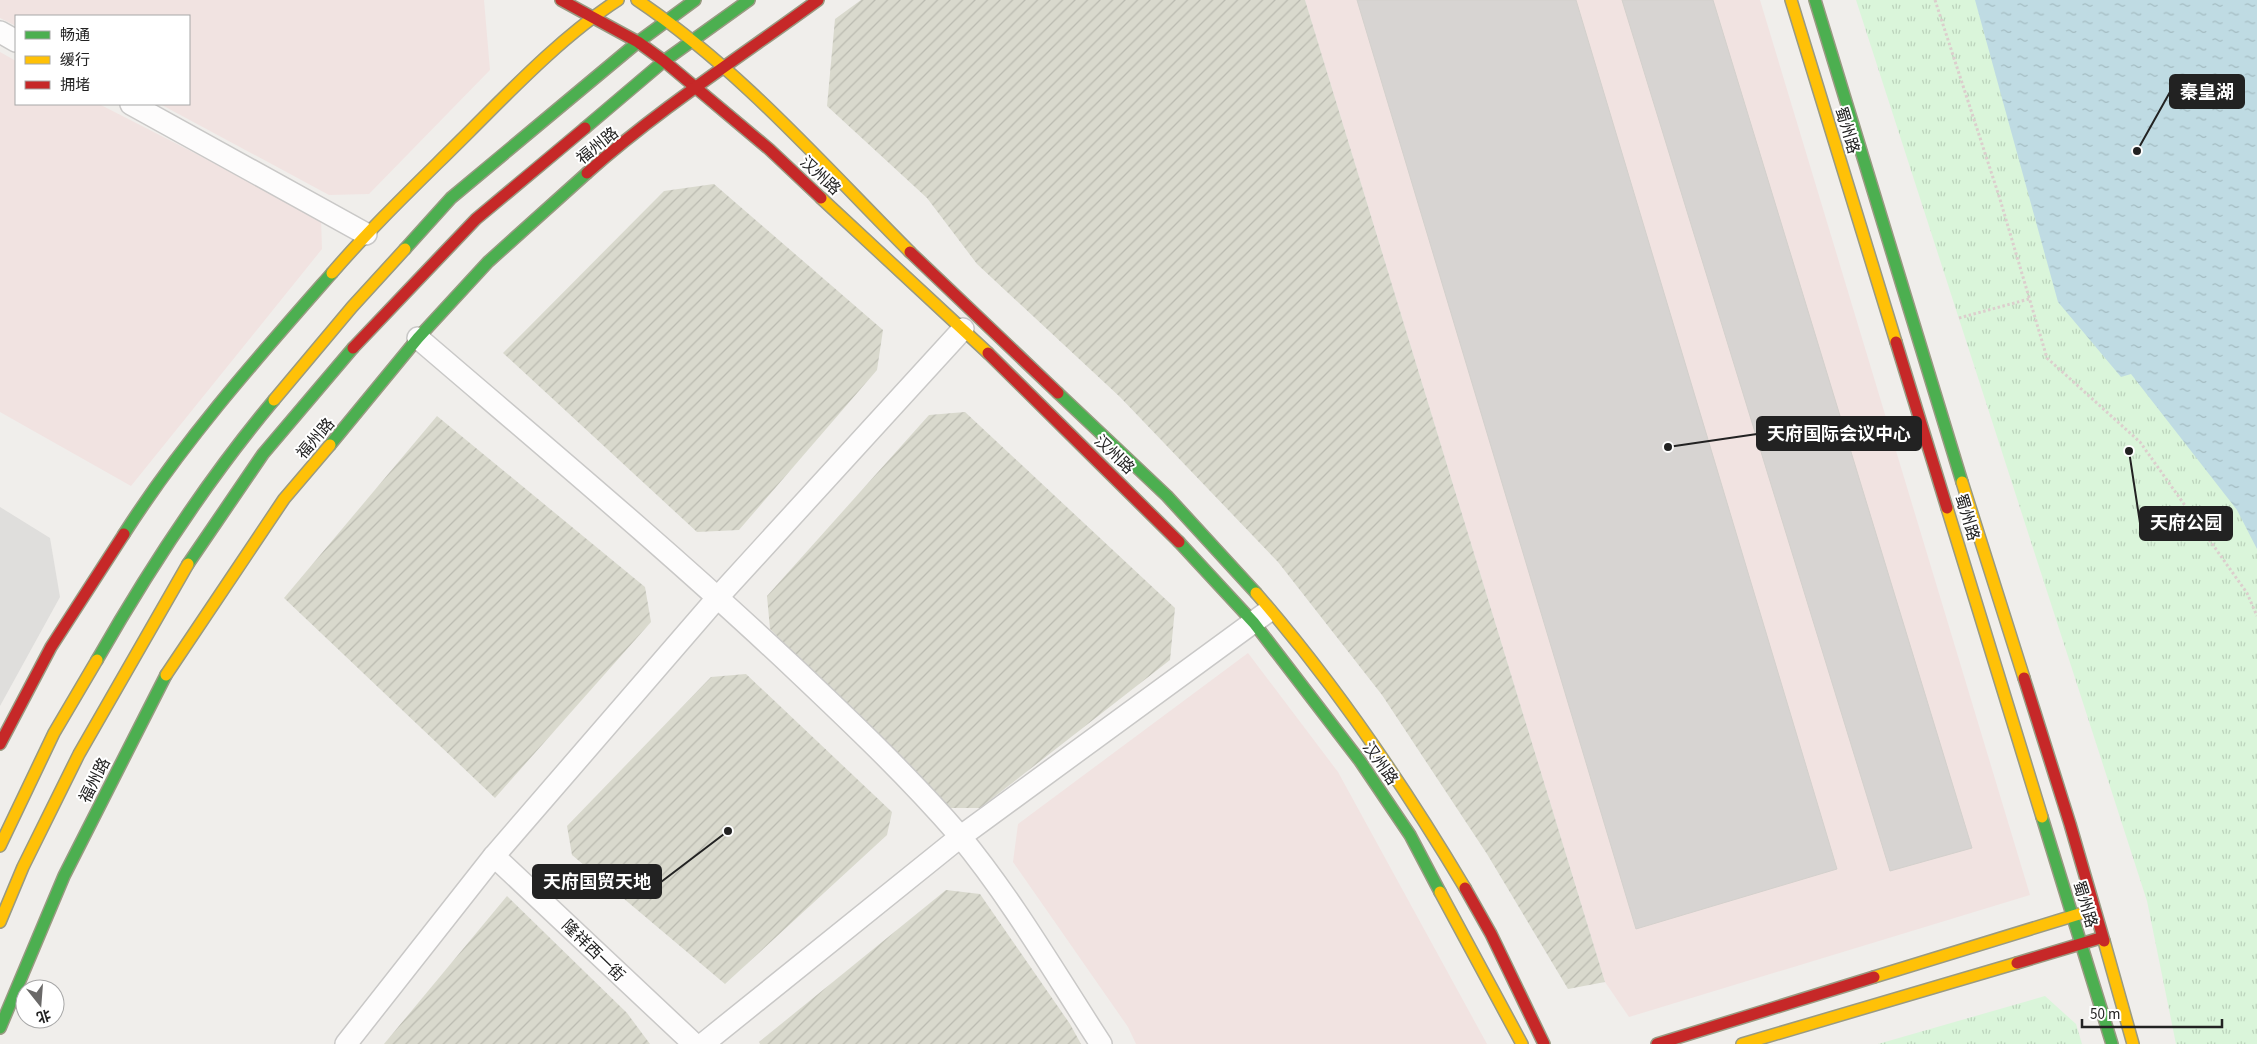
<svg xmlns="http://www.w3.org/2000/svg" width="2257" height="1044" font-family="'Source Sans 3','Noto Sans SC',sans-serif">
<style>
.residential{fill:#dfdedc}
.commercial{fill:#f1e3e1}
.construction{fill:url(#construction-furrows)}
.park{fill:url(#park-tufts)}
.water{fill:url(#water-ripples)}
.building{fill:#d7d4d2;stroke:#d3d0cc}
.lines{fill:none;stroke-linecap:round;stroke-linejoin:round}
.street-casing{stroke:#c9c8c7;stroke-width:24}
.fast-casing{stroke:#999a82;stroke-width:14}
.slow-casing{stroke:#999a82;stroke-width:14}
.jam-casing{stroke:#999a82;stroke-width:14}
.path{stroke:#dccecd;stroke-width:3;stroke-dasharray:2.5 2.5;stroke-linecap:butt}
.street{stroke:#fdfcfc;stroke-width:21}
.fast{stroke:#4caf50;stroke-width:11}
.slow{stroke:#ffc107;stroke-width:11}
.jam{stroke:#c62828;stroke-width:11}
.labels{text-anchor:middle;stroke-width:4;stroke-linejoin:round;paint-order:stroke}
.street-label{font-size:16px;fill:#222;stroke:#fff}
.leader{fill:none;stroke:#222;stroke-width:2}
.callout-dot{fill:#222;stroke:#fff;stroke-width:2}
.callout{fill:#222;stroke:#222;stroke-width:2}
.callout-label{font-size:18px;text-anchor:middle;font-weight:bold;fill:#fff}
</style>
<defs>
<pattern id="construction-furrows" width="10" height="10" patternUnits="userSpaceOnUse" patternTransform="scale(1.25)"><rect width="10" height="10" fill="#d9d9cd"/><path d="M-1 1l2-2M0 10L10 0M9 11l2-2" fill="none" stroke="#babab0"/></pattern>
<pattern id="park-tufts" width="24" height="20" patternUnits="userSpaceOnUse" patternTransform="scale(1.25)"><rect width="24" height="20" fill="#daf5da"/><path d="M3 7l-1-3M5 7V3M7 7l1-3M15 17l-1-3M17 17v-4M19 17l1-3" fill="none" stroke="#bbd2bb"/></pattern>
<pattern id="water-ripples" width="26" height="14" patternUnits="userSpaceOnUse" patternTransform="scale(1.25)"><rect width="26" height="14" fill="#bfdbe3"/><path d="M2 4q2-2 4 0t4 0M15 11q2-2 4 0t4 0" fill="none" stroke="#a4bcc2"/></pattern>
</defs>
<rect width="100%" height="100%" fill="#f0eeeb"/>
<path class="residential" d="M0 507 50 538 60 597 0 706Z"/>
<g class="commercial">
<path d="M0 0H484L490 70 369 194 329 195 160 104H189V16H16V26L0 18Z"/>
<path d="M1305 0H1760L2030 895 1629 1017 1605 982Z"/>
<path d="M0 52 16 61V104H99L321 218 322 249 131 486 0 412Z"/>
<path d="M1248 653 1338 772 1487 1044H1136L1128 1027 1013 862 1018 824Z"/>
</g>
<g class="construction">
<path d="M861 0H1305L1605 982 1568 989 1487 854 1382 695 1278 562 1120 397 977 264 927 198 827 106 835 19Z"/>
<path d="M714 184 883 330 877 370 739 530 697 532 503 353 664 191Z"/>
<path d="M965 412 1175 608 1170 660 980 808H948L770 629 767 596 929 415Z"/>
<path d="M437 416 645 587 651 622 495 798 284 598Z"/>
<path d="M746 674 892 812 887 835 725 984 572 855 567 826 711 677Z"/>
<path d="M946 890 980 894 1070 1024 1081 1044H760L759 1042Z"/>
<path d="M507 896 627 1013 650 1044H384Z"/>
</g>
<g class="park">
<path d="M1856 0H2257V1044H2176L2147 901Z"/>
<path d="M2045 996 2076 1024 2082 1044H1878Z"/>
</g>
<path class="water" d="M1975 0H2257V549L2237 510 2131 374 2121 377 2058 302Z"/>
<g class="building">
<path d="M1357 0H1576L1837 869 1636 929Z"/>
<path d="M1622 0H1713L1972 848 1890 871Z"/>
</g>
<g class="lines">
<defs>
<g id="street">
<path d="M0 32 16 41"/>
<path d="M131 104 366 234"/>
<path d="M418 338C545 447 673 554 795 669 851 722 908 776 959 835 1012 899 1056 975 1101 1044"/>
<path d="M494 856 694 1044"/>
<path d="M346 1044 494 856 718 597 963 329"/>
<path d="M703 1044 960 837 1266 613"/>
</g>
<g id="fast">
<path d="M1815 0 1962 482"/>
<path d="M585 128 664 61 749 0"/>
<path d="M405 249 451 198 638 42 695 0"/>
<path d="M1058 393 1167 496 1256 593"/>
<path d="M330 445 418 338 488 262 587 173"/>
<path d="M124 534C184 440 259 356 332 273"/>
<path d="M1179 542 1254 623 1360 761 1410 835 1440 892"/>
<path d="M188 564 263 454 353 348"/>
<path d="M97 660C149 569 207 480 274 400"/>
<path d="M2042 817 2112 1044"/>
<path d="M0 1028 64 876 166 675"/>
</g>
<g id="slow">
<path d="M637 0C740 69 823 165 910 252"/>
<path d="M1791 0 1896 342"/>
<path d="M821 198 988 353"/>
<path d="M332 273C375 223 423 178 470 131 515 86 564 35 618 0"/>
<path d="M274 400 352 307 405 249"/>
<path d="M1962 482 2024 678"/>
<path d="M1947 508 2042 817"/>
<path d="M1256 593C1335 684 1403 784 1465 888"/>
<path d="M166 675 284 499 330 445"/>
<path d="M0 846 54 733 97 660"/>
<path d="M1440 892 1522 1044"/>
<path d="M0 922 23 867 79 754 188 564"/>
<path d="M2104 941 2133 1044"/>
<path d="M1874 977 2089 911"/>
<path d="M1742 1044 2017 963"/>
</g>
<g id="jam">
<path d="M561 0 638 42 664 61 769 149 821 198"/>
<path d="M587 173C659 109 740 57 818 0"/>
<path d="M910 252 1058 393"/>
<path d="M1896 342 1947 508"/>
<path d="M353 348 476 219 585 128"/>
<path d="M988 353 1179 542"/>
<path d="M2024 678 2070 824 2104 941"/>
<path d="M0 744 51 647 124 534"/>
<path d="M1465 888 1491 934 1544 1044"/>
<path d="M2017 963 2097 939"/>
<path d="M1657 1044 1874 977"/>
</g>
</defs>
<use href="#street" class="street-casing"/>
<use href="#fast" class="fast-casing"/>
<use href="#slow" class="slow-casing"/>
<use href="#jam" class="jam-casing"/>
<g class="path">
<path d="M1935 0 1999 196 2047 358 2140 442 2247 593 2257 616"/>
<path d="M1959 318 2029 299"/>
</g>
<use href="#street" class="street"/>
<use href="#fast" class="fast"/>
<use href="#slow" class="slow"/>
<use href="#jam" class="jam"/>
</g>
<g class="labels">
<g class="street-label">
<text transform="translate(1848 130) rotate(73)" y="6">蜀州路</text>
<text transform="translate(597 145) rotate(-39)" y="6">福州路</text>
<text transform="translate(821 175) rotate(43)" y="6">汉州路</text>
<text transform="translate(315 438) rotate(-49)" y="6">福州路</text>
<text transform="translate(1115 454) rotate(44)" y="6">汉州路</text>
<text transform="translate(1968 517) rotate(73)" y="6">蜀州路</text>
<text transform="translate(1381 763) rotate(55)" y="6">汉州路</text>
<text transform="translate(94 780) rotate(-63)" y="6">福州路</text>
<text transform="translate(2086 904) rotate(73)" y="6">蜀州路</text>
<text transform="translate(594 950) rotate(44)" y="6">隆祥西一街</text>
</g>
</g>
<path class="leader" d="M2137 151L2170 92M1668 447L1757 434M2129 451L2140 523M728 831L661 882"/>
<g class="callout-dot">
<circle cx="2137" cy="151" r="5"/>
<circle cx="1668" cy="447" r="5"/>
<circle cx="2129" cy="451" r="5"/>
<circle cx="728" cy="831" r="5"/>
</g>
<g class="callout">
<rect x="2170" y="75" width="74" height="33" rx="5"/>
<rect x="1757" y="417" width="164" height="33" rx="5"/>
<rect x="2140" y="507" width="92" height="33" rx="5"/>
<rect x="533" y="865" width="128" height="33" rx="5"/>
</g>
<g class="callout-label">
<text x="2207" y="98">秦皇湖</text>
<text x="1839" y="440">天府国际会议中心</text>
<text x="2186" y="529">天府公园</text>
<text x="597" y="888">天府国贸天地</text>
</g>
<rect x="15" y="15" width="175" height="90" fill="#ffffff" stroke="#a7a7a7"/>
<rect x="25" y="31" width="25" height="8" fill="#4caf50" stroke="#a7a7a7"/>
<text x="60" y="40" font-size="15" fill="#222222">畅通</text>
<rect x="25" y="56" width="25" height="8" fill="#ffc107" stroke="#a7a7a7"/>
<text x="60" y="65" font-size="15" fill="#222222">缓行</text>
<rect x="25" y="81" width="25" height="8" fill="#c62828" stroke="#a7a7a7"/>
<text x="60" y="90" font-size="15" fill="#222222">拥堵</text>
<g transform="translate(40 1004) rotate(163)"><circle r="24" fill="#ffffff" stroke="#a7a7a7"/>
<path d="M0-4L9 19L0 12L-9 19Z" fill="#6a6968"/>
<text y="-8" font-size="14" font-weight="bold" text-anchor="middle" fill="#222222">北</text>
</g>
<path d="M2082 1019v8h140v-8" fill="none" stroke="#222222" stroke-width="2.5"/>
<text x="2090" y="1019" font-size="15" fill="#222222" stroke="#ffffff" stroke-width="4" paint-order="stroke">50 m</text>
</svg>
